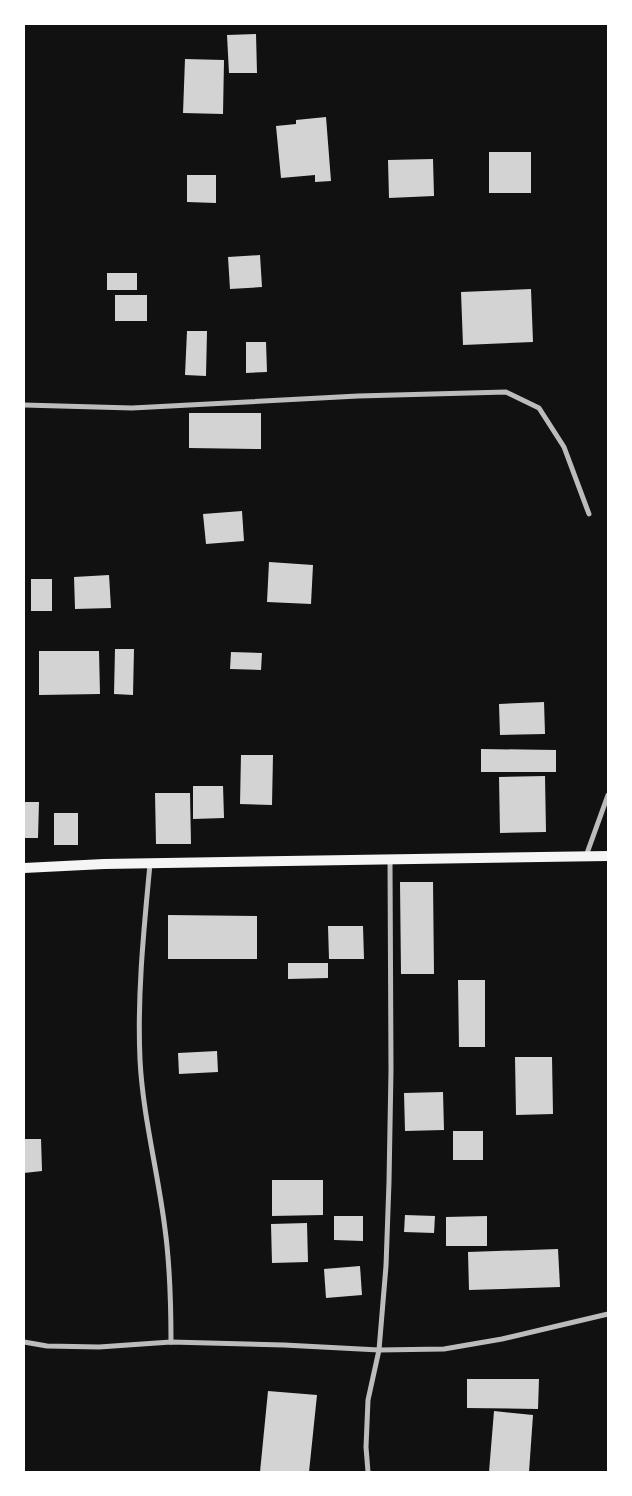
<svg xmlns="http://www.w3.org/2000/svg" width="632" height="1496" font-family="Poppins,sans-serif">
<style>
.building{fill:#d3d3d3}
.lines{fill:none;stroke-linecap:round;stroke-linejoin:round}
.minor{stroke:#bcbcbc;stroke-width:5}
.secondary{stroke:#f5f5f5;stroke-width:10}
</style>
<rect width="100%" height="100%" fill="#111"/>
<g class="building">
<path d="M256 34 257 73H229L227 35Z"/>
<path d="M185 59 224 60 223 114 183 113Z"/>
<path d="M326 117 331 181 315 182V175L281 178 276 126 296 124V120Z"/>
<rect x="489" y="152" width="42" height="41"/>
<path d="M433 159 434 196 389 198 388 160Z"/>
<path d="M187 175H216V203L187 202Z"/>
<path d="M260 255 262 287 230 289 228 257Z"/>
<rect x="107" y="273" width="30" height="17"/>
<path d="M531 289 533 342 463 345 461 292Z"/>
<rect x="115" y="295" width="32" height="26"/>
<path d="M187 331H207L206 376 185 375Z"/>
<path d="M246 342H266L267 372 246 373Z"/>
<path d="M189 413H261V449L189 448Z"/>
<path d="M242 511 244 541 206 544 203 514Z"/>
<path d="M269 562 313 565 311 604 267 602Z"/>
<path d="M109 575 111 608 75 609 74 577Z"/>
<rect x="31" y="579" width="21" height="32"/>
<path d="M115 649H134L133 695 114 694Z"/>
<path d="M39 651H99L100 694 39 695Z"/>
<path d="M231 652 262 653 261 670 230 669Z"/>
<path d="M544 702 545 734 500 735 499 704Z"/>
<path d="M481 749 556 750V772H481Z"/>
<path d="M241 755H273L272 805 240 804Z"/>
<path d="M545 776 546 832 500 833 499 777Z"/>
<path d="M193 786H223L224 818 193 819Z"/>
<path d="M155 793H190L191 844H156Z"/>
<path d="M24 802H39L38 838H24Z"/>
<rect x="54" y="813" width="24" height="32"/>
<path d="M400 882H433L434 974H401Z"/>
<path d="M168 915 257 916V959H168Z"/>
<path d="M328 926H363L364 959H329Z"/>
<path d="M288 963H328V978L288 979Z"/>
<path d="M458 980H485V1047H459Z"/>
<path d="M217 1051 218 1072 179 1074 178 1053Z"/>
<path d="M515 1057H552L553 1114 516 1115Z"/>
<path d="M443 1092 444 1130 405 1131 404 1093Z"/>
<rect x="453" y="1131" width="30" height="29"/>
<path d="M24 1139H41L42 1171 24 1173Z"/>
<path d="M272 1180H323V1215L272 1216Z"/>
<path d="M405 1215 435 1216 434 1233 404 1232Z"/>
<path d="M334 1216H363V1241L334 1240Z"/>
<path d="M487 1216V1246H446V1217Z"/>
<path d="M307 1223 308 1262 272 1263 271 1224Z"/>
<path d="M558 1249 560 1287 469 1290 468 1252Z"/>
<path d="M360 1266 362 1295 326 1298 324 1269Z"/>
<path d="M467 1379H539L538 1409 467 1408Z"/>
<path d="M268 1391 317 1395 309 1472H260Z"/>
<path d="M494 1411 533 1415 529 1472H489Z"/>
</g>
<g class="lines">
<g class="minor">
<path d="M24 405 132 408 358 396 506 392 539 408 564 447 589 514"/>
<path d="M586 856 608 795"/>
<path d="M150 864C144 928 137 995 140 1060 143 1117 158 1172 165 1229 170 1266 171 1304 171 1342"/>
<path d="M24 1342 47 1346 99 1347 171 1342 284 1345 379 1350 444 1349 502 1339 608 1314"/>
<path d="M368 1472 366 1447 368 1400 379 1350 386 1266 389 1182 391 1070 390 860"/>
</g>
<path class="secondary" d="M24 868 104 864 608 856"/>
</g>
<rect width="632" height="1496" fill="none" stroke="#ffffff" stroke-width="50"/>
</svg>
